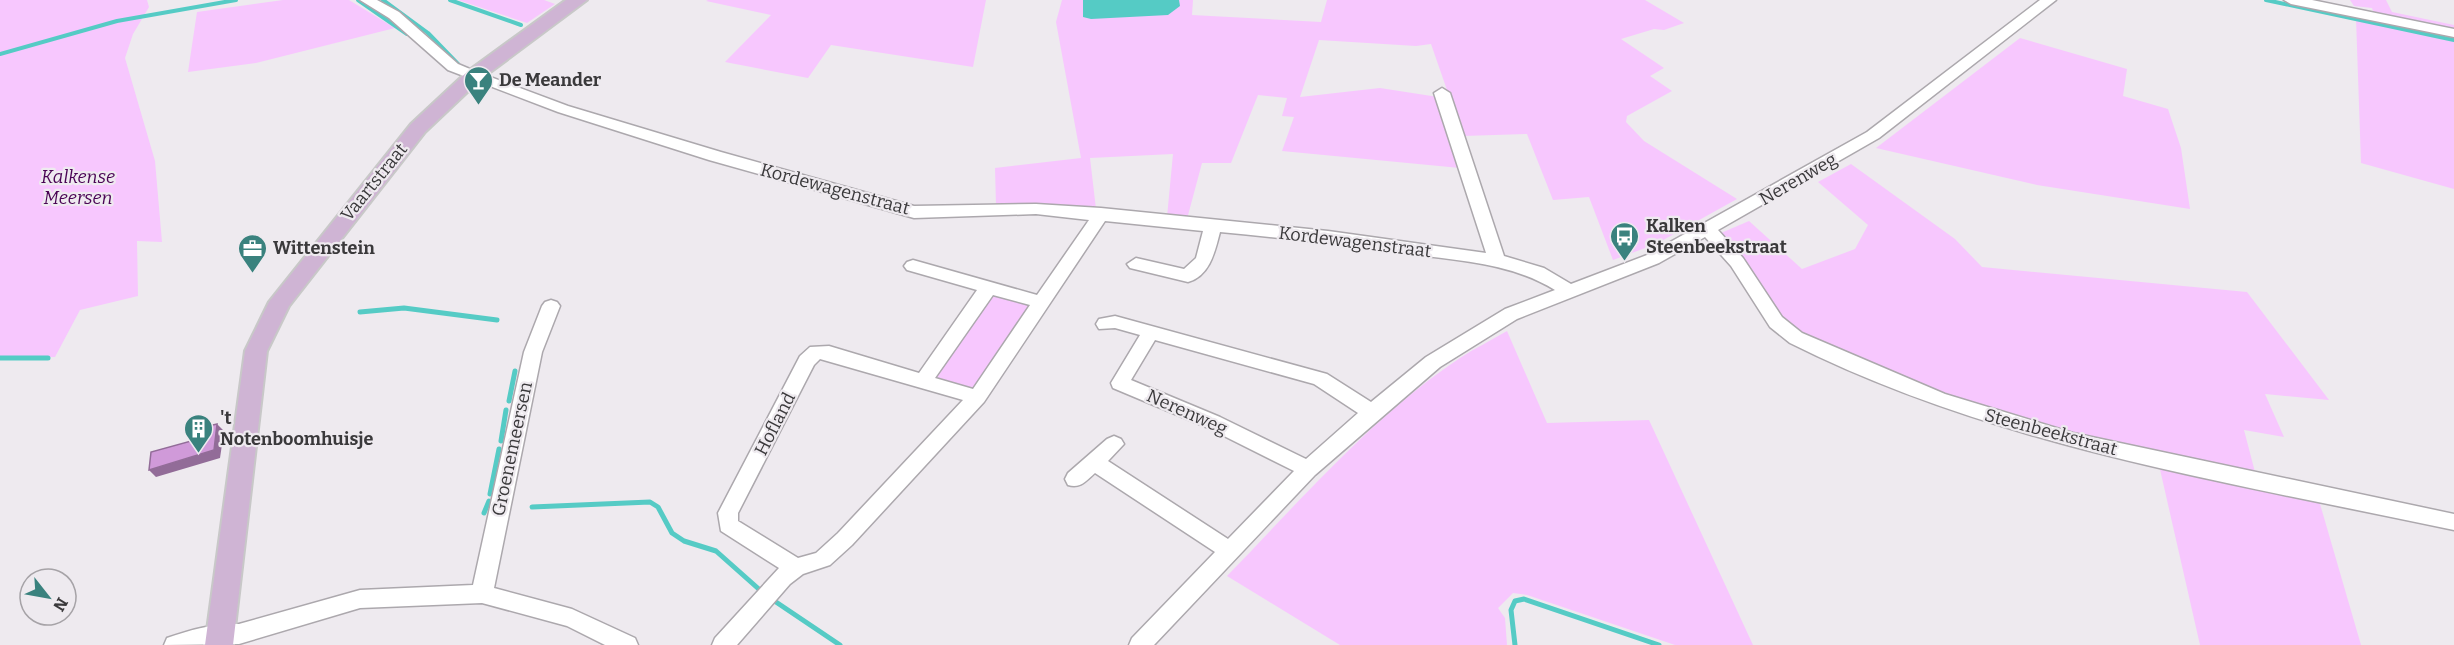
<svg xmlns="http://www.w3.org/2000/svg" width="2454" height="645" font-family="Bitter,serif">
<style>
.green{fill:#f7c7fe}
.water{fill:#55cbc5}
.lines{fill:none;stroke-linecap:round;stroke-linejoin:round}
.stream-far1{stroke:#55cbc5;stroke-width:4}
.stream{stroke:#55cbc5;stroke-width:5}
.minor-casing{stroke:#aca8ad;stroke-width:3}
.major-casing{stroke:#c8c8c8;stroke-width:4}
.minor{fill:#fff;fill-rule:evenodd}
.major{fill:#cfb4d4;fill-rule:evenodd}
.shaded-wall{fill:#926c98}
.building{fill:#d09ad9;stroke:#926c98;stroke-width:1.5}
.labels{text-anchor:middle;stroke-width:4.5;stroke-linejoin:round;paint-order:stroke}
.poi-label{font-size:18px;font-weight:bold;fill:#3a393b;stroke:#eeeaef;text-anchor:start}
.park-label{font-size:18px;font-style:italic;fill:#4a0455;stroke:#eeeaef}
.street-label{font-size:18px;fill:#3a393b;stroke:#eeeaef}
</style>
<rect width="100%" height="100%" fill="#eeeaef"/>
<g class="green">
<path d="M0 0H147L149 7 133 34 125 58 155 161 162 242 137 241 138 296 80 310 55 357 0 358Z"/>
<path d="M283 0H349L395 28 256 63 188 72 197 12Z"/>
<path d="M458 0H544L555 4 527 23Z"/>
<path d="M708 0H986L973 67 831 45 808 78 725 62 771 15 706 1Z"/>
<path d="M1062 0H1193L1192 15 1321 22 1327 0H1645L1684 23 1664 30 1654 29 1621 39 1664 68 1650 76 1672 91 1627 116 1626 122 1644 141 1737 199 1656 244 1613 260 1589 197 1553 200 1527 134 1463 136 1431 44 1416 46 1319 40 1300 97 1380 88 1438 97 1460 168 1282 151 1294 117 1282 116 1287 98 1258 95 1231 163H1202L1187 219 1167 217 1173 154 1090 158 1096 209 996 205 995 168 1081 158 1056 22Z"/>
<path d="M2350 0H2386L2392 12 2454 25V30L2374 14 2372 8 2354 6Z"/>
<path d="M2356 18 2454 39V189L2361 163Z"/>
<path d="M2020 38 2127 69 2123 96 2168 109 2181 148 2190 209 2037 185 1876 148Z"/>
<path d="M1851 164 1955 239 1982 267 2247 292 2329 400 2265 394 2284 437 2244 430 2255 472 2062 433 1936 391 1804 336 1782 318 1721 233 1749 221 1802 269 1855 249 1868 225 1818 182Z"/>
<path d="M994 294 1030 305 976 388 969 390 936 378V371Z"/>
<path d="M1507 331 1547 423 1649 420 1753 645H1675L1527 595 1513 593 1498 608 1505 618 1507 645H1340L1227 576C1298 503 1375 414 1460 358 1475 348 1492 340 1507 331Z"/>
<path d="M2159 465 2318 497 2361 645H2200Z"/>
</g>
<path class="water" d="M1083 0H1179L1180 6 1168 15 1091 19 1083 17Z"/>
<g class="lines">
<g class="stream-far1">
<path d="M358 0 407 34"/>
<path d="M383 0 428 33 458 64"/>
<path d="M450 0 521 25"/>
<path d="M2266 0 2454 40"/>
<path d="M0 54 117 21 236 0"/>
</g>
<g class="stream">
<path d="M360 312 404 308 497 320"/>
<path d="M0 358H48"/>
<path d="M509 401 515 371"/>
<path d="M501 441 506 410"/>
<path d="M490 494 499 449"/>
<path d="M532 507 650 502 658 507 672 533 684 541 716 551 761 591"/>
<path d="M484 513 489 501"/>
<path d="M773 600 840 645"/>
<path d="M1515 645 1511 610 1515 601 1524 599 1659 645"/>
</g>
<defs>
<g id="minor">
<path d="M360 0H377L399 12 458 64 477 72 568 106 721 152 914 206 1036 204 1101 208 1328 231 1486 253 1434 93 1442 88 1450 93 1504 256 1544 268 1571 284 1647 255 1867 132 2040 0H2056L1879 138 1718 230 1743 258 1782 317 1802 333 1945 394 2073 433 2454 514V530C2229 482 1997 447 1790 343L1770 327 1731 266 1705 237 1659 263 1517 319 1440 367 1315 475 1154 645H1129L1132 638 1215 552 1095 473C1086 481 1080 489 1068 485L1065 479 1068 473 1107 439 1114 436 1121 439 1124 444 1108 461 1228 539 1294 471 1206 427 1113 388 1111 383 1140 335 1115 328 1099 329 1096 324 1099 319 1115 316 1327 374 1371 402 1426 357 1505 309 1555 290C1511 263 1461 261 1410 254 1347 245 1284 238 1220 232 1215 251 1210 276 1188 282L1130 268 1127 264 1136 258 1184 269 1196 258 1203 231 1105 221 984 402 852 545 830 565 803 574 790 584 737 645H712L715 638 779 568 721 531 718 513 800 356 810 347 829 346 919 373 977 290 907 270 904 266 907 262 913 260 1037 295 1089 220 1036 214 914 218 709 160 558 112 448 70 389 18ZM993 295 1030 305 973 389 935 378ZM1155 340 1314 384 1358 413 1306 459 1220 417 1131 380ZM820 359 963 400 838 533 816 553 798 558 738 521V513L814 365Z"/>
<path d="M2284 0H2312L2454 29V37L2291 4Z"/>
<path d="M551 300 557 302 560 306 542 352 494 588 572 609 635 638 638 645H605L567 626 482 603 360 608 239 644 164 645 167 638C190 630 214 623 239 624L360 590 473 585 524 352 542 306 545 302Z"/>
</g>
<path id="major" d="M566 0H587L481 79 425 132 289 306 267 351 233 645H205L245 351 269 302 411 124 468 71Z"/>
</defs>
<use href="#minor" class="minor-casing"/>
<use href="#major" class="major-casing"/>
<use href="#minor" class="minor"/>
<use href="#major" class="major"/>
</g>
<path class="shaded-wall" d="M217 424 224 431 220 458 156 477 149 470 214 450Z"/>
<path class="building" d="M217 424 214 450 149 470 151 452 195 440 196 429Z"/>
<defs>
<symbol id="bar-pin" viewBox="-11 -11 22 30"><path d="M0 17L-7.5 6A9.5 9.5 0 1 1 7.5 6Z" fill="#3a827e" stroke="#eeeaef"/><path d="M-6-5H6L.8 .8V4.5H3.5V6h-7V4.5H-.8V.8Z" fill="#fff"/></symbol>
<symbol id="bus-pin" viewBox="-11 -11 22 30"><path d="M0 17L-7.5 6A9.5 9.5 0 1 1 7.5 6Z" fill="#3a827e" stroke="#eeeaef"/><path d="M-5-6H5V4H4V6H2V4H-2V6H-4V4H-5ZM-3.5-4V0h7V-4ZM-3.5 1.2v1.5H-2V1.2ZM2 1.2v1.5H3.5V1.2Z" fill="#fff"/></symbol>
<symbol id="office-pin" viewBox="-11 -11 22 30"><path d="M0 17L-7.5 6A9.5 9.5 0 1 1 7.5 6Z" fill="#3a827e" stroke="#eeeaef"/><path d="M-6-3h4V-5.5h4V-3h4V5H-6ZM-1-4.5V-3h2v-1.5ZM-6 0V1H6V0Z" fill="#fff"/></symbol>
<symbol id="building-pin" viewBox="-11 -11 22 30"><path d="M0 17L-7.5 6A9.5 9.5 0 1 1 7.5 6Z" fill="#3a827e" stroke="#eeeaef"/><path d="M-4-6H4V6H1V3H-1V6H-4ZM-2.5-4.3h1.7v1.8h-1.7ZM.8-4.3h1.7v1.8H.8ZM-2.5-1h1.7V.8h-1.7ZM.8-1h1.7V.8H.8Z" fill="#fff"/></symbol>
</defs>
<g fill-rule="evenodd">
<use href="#bar-pin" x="462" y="64" width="33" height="45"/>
<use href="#bus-pin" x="1608" y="220" width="33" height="45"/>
<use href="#office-pin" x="236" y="232" width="33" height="45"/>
<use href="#building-pin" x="182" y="412" width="33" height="45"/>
</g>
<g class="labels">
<g class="poi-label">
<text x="499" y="86">De Meander</text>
<text x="1646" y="232">Kalken<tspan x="1646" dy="21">Steenbeekstraat</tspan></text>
<text x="273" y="254">Wittenstein</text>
<text x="220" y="424">'t<tspan x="220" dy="21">Notenboomhuisje</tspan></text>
</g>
<g class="park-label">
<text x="78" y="183">Kalkense<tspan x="78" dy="21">Meersen</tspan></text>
</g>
<g class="street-label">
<text transform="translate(1798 179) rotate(-30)" y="6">Nerenweg</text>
<text transform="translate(374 182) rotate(-51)" y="6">Vaartstraat</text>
<text transform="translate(835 189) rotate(15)" y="6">Kordewagenstraat</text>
<text transform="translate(1355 242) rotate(7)" y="6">Kordewagenstraat</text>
<text transform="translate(1187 412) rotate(24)" y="6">Nerenweg</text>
<text transform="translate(775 424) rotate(-63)" y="6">Hofland</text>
<text transform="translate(2051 432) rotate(15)" y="6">Steenbeekstraat</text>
<text transform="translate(512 449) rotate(-78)" y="6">Groenemeersen</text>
</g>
</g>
<g transform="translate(48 597) rotate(121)"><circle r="28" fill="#eeeaef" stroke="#a6a3a7" stroke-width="1.5"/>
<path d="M0-4.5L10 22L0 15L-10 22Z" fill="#3a827e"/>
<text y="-9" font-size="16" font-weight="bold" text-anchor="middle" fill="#3a393b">N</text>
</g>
</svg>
